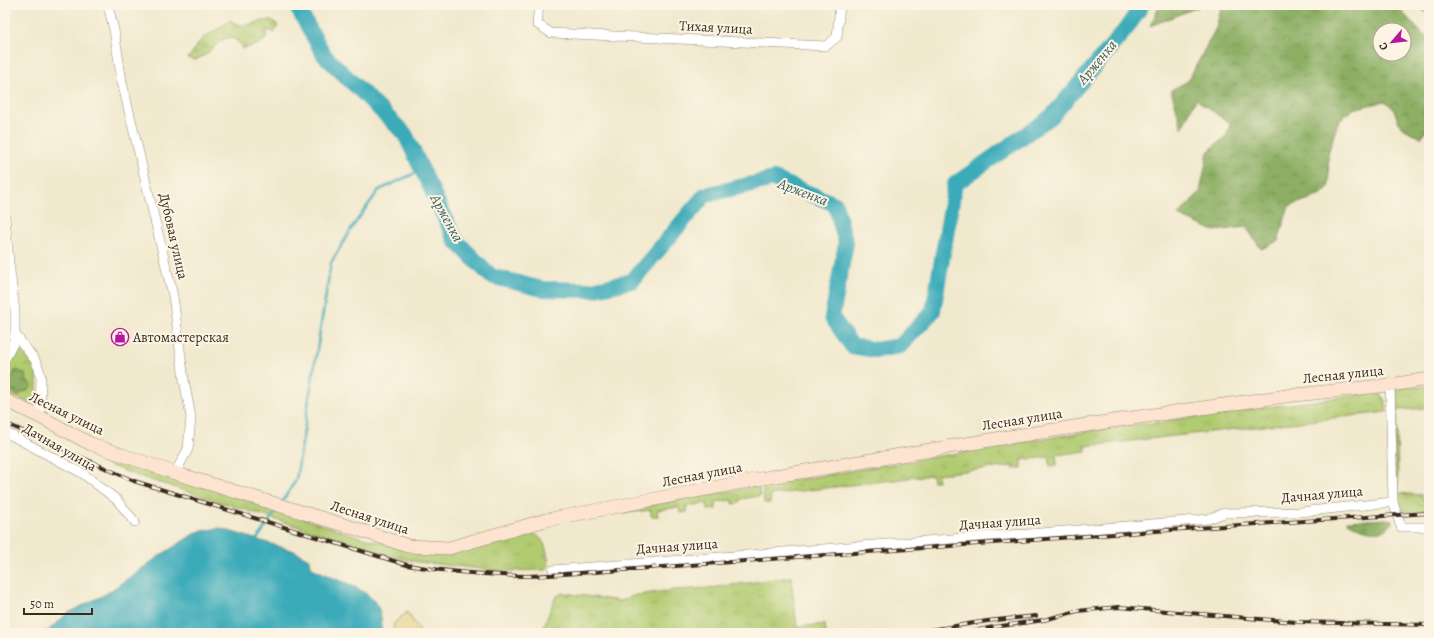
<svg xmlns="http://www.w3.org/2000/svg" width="1434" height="638" font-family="Alegreya,serif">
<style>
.grass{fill:url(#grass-tufts);stroke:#767a48;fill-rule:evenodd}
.forest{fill:url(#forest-crowns);stroke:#646c40;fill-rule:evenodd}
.wetland{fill:url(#wetland-marsh);stroke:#767a48}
.sand{fill:url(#sand-dots);stroke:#94825e}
.water{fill:#3baab9;stroke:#3b6a6c}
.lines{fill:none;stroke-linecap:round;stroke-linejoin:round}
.stream{stroke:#3baab9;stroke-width:2.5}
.river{stroke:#3baab9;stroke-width:16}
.street-casing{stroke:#968a76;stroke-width:10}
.secondary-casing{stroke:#968a76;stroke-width:14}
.street{stroke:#fff;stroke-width:9}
.secondary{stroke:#fde4d1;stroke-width:13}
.rail-casing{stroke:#3b2a1e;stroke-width:4}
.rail{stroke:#fcf5e5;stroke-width:2.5;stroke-dasharray:8;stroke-linecap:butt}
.labels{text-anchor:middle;stroke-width:4;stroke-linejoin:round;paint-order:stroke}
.street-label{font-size:14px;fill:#3b2a1e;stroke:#fcf5e5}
.poi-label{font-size:14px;fill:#3b2a1e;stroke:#fcf5e5;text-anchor:start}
.water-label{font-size:15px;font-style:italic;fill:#3b5d5c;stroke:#fcf5e5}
</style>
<defs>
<pattern id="grass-tufts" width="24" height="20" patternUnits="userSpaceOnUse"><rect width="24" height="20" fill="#b1cb71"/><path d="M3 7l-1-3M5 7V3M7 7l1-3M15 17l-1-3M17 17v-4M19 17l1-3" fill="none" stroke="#99ae61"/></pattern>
<pattern id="forest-crowns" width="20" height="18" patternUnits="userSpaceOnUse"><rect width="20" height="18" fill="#8caf63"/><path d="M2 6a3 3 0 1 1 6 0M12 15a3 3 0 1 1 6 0" fill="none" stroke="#748f51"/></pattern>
<pattern id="wetland-marsh" width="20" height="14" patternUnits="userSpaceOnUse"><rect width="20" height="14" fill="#b1cb71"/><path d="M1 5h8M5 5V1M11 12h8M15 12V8" fill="none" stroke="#99ae61"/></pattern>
<pattern id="sand-dots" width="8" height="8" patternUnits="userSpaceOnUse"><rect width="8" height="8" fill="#eeda9e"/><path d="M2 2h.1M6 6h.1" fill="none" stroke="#cdbb88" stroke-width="1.8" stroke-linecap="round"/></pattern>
</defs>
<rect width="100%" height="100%" fill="#fcf5e5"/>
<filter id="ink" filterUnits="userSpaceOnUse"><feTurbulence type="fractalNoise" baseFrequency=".025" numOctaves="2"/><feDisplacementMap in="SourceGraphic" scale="8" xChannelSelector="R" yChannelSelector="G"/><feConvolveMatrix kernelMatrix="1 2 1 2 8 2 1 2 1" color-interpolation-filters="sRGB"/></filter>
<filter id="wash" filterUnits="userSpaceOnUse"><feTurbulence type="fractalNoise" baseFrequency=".012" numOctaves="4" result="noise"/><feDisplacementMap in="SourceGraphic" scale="16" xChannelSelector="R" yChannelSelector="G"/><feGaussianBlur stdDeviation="0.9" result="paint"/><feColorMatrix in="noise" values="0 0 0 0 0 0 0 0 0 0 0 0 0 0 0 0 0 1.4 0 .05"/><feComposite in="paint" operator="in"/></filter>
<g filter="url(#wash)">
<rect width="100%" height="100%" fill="#f1e9ce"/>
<g class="grass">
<path d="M18 345 37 370V398L36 401 32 404 5 393V363ZM15 371 24 373 30 388 27 391 22 392 20 395 14 393 7 383 12 378Z"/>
<path d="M1429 386V408L1397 410 1398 493 1422 495V499H1429V511L1399 512 1396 499 1393 393C1399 386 1420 387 1429 386Z"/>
<path d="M1380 392 1385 401 1387 412 1086 446V451L1056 455 1057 465 1050 466 1049 457 1022 460V468L1013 469V466L937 474 938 481H933L932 475 914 477 913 476H910V478L776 494 771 495 770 503H764L763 490 766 485 1090 431Z"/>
<path d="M100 453 367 539 425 552 474 547 529 533C545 534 547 552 549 565L545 570 500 571 418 562 391 556 135 475 101 462 97 457 98 454Z"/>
<path d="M755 487 759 489 760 496 740 499V503L733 504V500L716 502V509L708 510 707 503 686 506 687 512 680 513 679 507 657 510 658 516H651V510L623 513 624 509Z"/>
<path d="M791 577 797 627 825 624 826 633H541L555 598 560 594 565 593 620 601 636 595 674 590 710 588Z"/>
</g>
<g class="forest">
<path d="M1160 5H1203L1150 26Z"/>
<path d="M1222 5H1396L1424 36 1429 35V126L1421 138 1401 127 1393 108 1385 101 1353 109 1338 122 1328 154 1329 187 1319 196 1289 206 1278 241 1261 249 1246 227 1214 231 1178 215 1200 192 1208 152 1227 135 1230 124 1196 99 1182 128 1171 90 1188 81 1216 28ZM1380 30H1404V54H1380Z"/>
<path d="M17 370 25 374 26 381 32 384C32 389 27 391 22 392L20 395H17L12 390 6 387V386L12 378 15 371Z"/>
<path d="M1386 519 1392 520V523C1383 538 1358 530 1347 521Z"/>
</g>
<path class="wetland" d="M230 20C241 27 245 27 257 22 262 20 266 22 270 20L275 22 278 26 274 33 267 30 266 39C257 47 253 45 243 49 242 46 240 44 238 42 227 30 214 47 207 54 204 56 199 58 196 60L188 58 202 39 226 24Z"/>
<path class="sand" d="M407 612 421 633H393L394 623Z"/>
<path class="water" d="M219 528 294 551 309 559 312 568C323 573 333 578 344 582 369 593 385 603 381 633H43L49 630 68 613 106 594 161 555 197 532Z"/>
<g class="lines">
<g class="stream">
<path d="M282 502 296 480 331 263 353 226 379 190 422 170"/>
<path d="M255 542 277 510"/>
</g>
<g class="river">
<path d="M296 5 324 55 405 134 456 241 491 276 542 289 592 290 632 281 705 195 774 179 835 204 846 243 832 317 852 346 876 350 900 346 933 311 955 184 1052 116 1126 29 1142 5"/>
<path d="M1428 5H1429"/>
</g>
</g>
</g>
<g filter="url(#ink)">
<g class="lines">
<defs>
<g id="street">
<path d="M108 5 114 30 122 82 173 296 184 380 191 417 188 449 175 473"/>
<path d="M539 5 537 24 551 33 826 46 837 37 840 5"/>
<path d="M5 217 9 263 15 311V334L35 360 39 369 41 377 40 417"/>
<path d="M5 359 13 344 15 334"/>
<path d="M1390 385 1393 502"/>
<path d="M5 432 82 473 117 500 135 522"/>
<path d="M553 570 990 536 1028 534 1141 525 1208 519 1224 513 1300 512 1393 502 1401 527H1429"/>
</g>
<path id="secondary" d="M5 400 40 417 91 444 175 473 360 530 408 546 449 548 546 520 770 477 996 439 1139 417 1286 396 1390 385 1429 379"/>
</defs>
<use href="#street" class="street-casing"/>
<use href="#secondary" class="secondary-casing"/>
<use href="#street" class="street"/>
<use href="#secondary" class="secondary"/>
<defs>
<g id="rail">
<path d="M5 423 134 481 407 565C447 572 486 575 526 576 549 576 571 573 594 572L1225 526 1429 513"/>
<path d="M911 633 987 621 1036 616"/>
<path d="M962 633 994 627 1044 620 1077 611 1119 607 1296 622 1429 625"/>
</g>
</defs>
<use href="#rail" class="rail-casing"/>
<use href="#rail" class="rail"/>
</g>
</g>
<defs>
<symbol id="shop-ring" viewBox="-11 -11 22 22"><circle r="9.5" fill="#fcf5e5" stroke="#b5179e" stroke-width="1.5"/><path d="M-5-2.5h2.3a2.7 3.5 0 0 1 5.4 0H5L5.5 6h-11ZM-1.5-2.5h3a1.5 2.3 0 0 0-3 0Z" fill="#b5179e"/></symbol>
</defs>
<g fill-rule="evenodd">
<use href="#shop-ring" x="110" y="327" width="20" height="20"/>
</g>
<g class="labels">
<g class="street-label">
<text transform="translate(716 27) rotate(3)" y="5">Тихая улица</text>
<text transform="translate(174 236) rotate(77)" y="5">Дубовая улица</text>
<text transform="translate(1343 374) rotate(-6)" y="5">Лесная улица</text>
<text transform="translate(67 413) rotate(26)" y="5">Лесная улица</text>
<text transform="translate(1022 419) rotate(-9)" y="5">Лесная улица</text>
<text transform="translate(60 447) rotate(30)" y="5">Дачная улица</text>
<text transform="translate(702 474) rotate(-11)" y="5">Лесная улица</text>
<text transform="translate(1322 494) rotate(-5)" y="5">Дачная улица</text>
<text transform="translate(370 517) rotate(18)" y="5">Лесная улица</text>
<text transform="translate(1000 522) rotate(-4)" y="5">Дачная улица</text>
<text transform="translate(677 546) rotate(-4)" y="5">Дачная улица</text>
</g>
<g class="poi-label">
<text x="133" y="342">Автомастерская</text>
</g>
<g class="water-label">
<text transform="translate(1097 62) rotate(-50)" y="5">Арженка</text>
<text transform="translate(803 192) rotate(21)" y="5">Арженка</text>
<text transform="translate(447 218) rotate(61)" y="5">Арженка</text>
</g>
</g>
<rect width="1434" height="638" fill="none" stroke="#fcf5e5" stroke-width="20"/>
<g transform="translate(1392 42) rotate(242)"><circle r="19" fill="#fcf5e5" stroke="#afa495"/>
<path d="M0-3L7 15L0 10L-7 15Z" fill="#b5179e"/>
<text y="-6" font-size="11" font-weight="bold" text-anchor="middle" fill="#3b2a1e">С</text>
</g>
<path d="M24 608v6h68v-6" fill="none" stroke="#3b2a1e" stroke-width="2"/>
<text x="30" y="608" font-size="12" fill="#3b2a1e" stroke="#fcf5e5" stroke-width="3" paint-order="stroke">50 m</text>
</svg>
